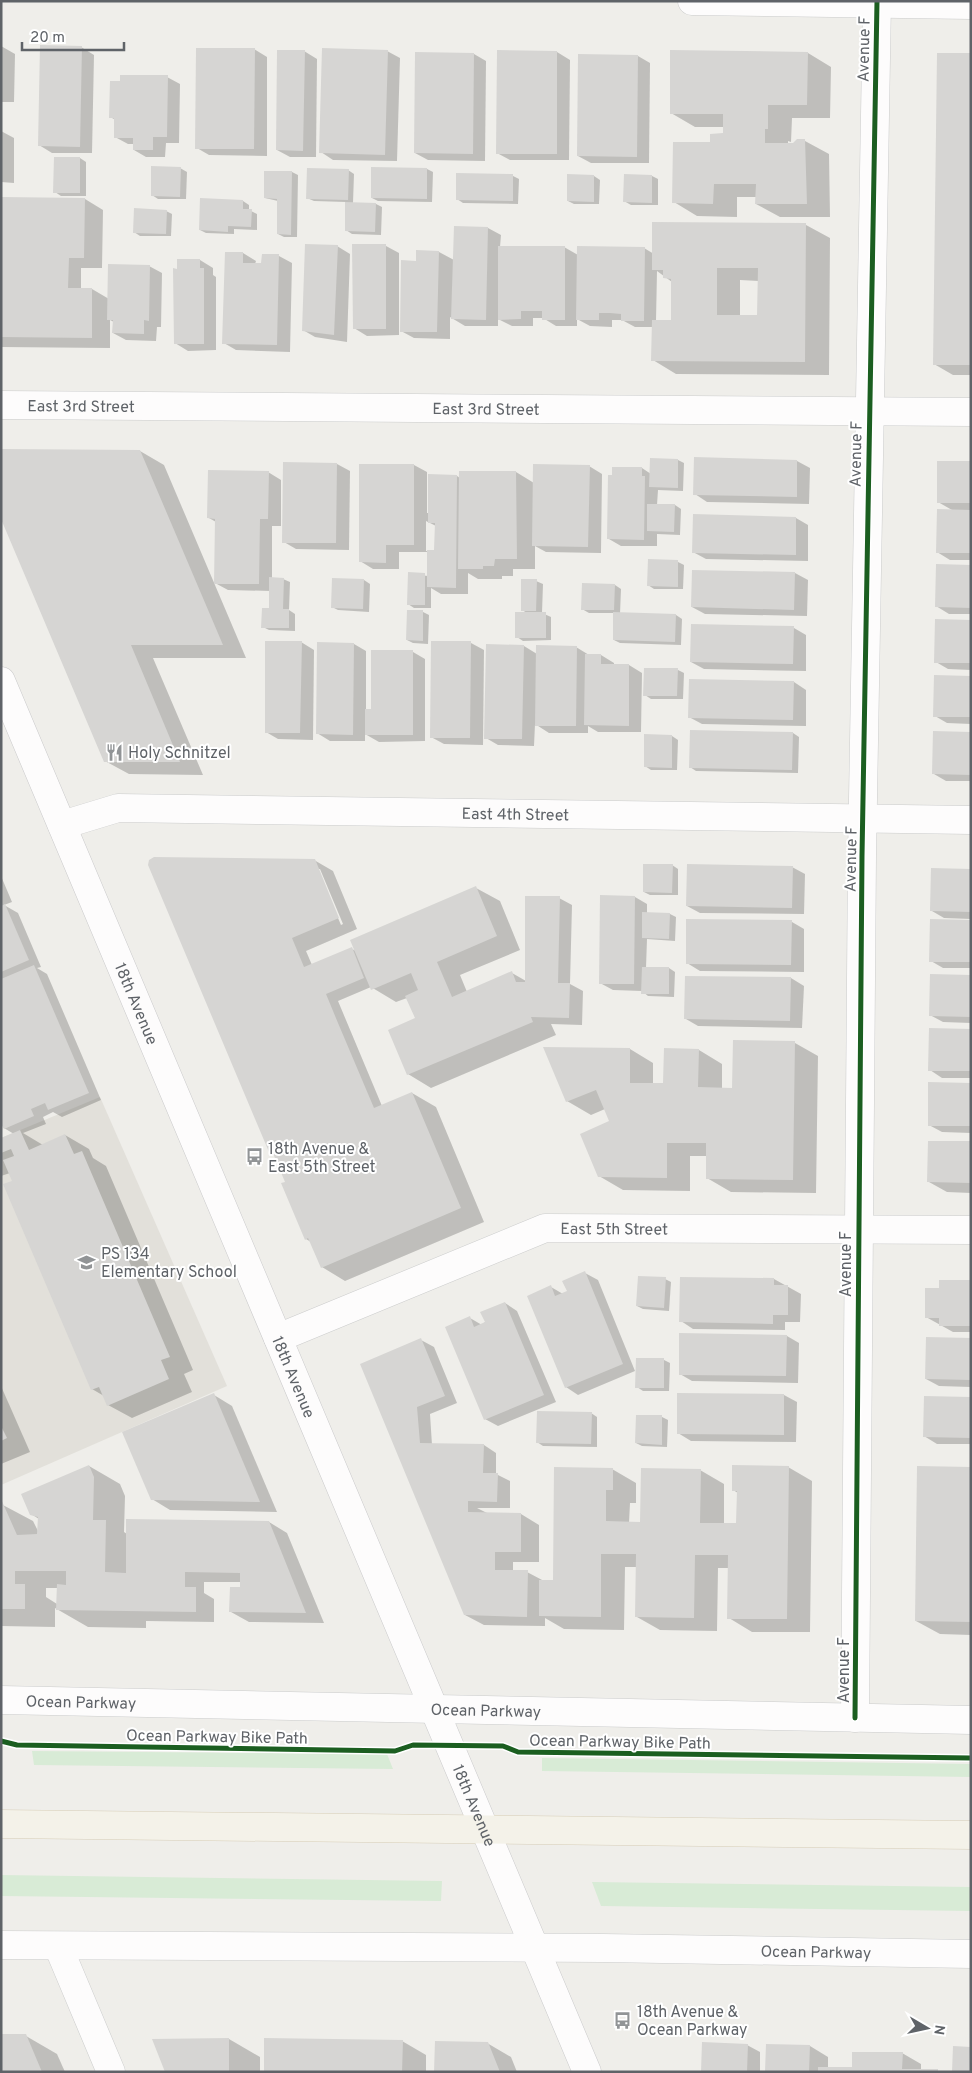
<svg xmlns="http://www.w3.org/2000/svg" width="972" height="2073" font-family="Overpass,sans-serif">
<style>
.education{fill:#e2e0da}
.green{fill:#d8ebd6}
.shadow{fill:#0003;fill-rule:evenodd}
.building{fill:#d6d5d3;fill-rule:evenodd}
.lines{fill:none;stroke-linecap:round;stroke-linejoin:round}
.street-casing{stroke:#cbcccc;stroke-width:29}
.secondary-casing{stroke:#cacacb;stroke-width:29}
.primary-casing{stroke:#d7ceb8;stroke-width:29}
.street{stroke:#fdfcfc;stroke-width:28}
.secondary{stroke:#fdfcfc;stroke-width:28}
.primary{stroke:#f4f2e9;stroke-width:28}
.cycleway-casing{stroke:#fff;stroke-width:8}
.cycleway{stroke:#1b5e20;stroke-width:5}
.labels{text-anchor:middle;stroke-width:4;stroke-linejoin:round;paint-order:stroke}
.street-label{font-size:16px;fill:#5f6368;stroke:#fff}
.poi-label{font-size:16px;fill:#5f6368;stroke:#fff;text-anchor:start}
</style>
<rect width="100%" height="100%" fill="#efeeea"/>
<path class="education" d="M100 1097 227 1386 1 1485V1138Z"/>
<g class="green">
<path d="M32 1751 387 1754 393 1769 34 1765Z"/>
<path d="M542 1758 971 1764V1777L542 1771Z"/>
<path d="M1 1875 442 1881 441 1901 1 1896Z"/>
<path d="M592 1882 971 1887V1911L601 1906Z"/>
</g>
<g class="shadow">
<path d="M1 46 15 54 14 102H1Z"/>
<path d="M81 47 94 55 92 153H52L39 145Z"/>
<path d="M254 49 267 57V156L209 155 197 148Z"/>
<path d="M304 51 317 59 316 157H290L277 150Z"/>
<path d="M387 51 400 58 397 161 333 160 321 152Z"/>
<path d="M557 52 570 60 569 160H510L497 153Z"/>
<path d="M808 53 831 67 830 118H792L791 142 788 141V144L805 141 829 154 830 217H780L756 204 757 197H737V217L697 216 674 202 712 144 725 135V127H695L671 113Z"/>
<path d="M474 54 486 61 485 161 428 160 415 153Z"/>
<path d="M971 54V375H953L934 364Z"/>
<path d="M638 56 650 63 649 163H591L578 156Z"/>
<path d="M167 77 180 84 179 143H166L165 157H146L134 150V144H128L115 137 116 120 110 117Z"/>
<path d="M1 131 14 138V183L1 182Z"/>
<path d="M55 158H80L86 162V196H61L55 192Z"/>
<path d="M180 168 187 172 186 199H158L152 195Z"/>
<path d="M427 169 433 172 432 202 378 201 372 198Z"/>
<path d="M348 170 354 174 353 203 376 204 382 207 381 235 352 234 346 230V202L314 201 307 198Z"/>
<path d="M292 172 298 175 297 237H284L278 234V201L265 198Z"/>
<path d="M513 176 519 179 518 204 463 203 457 199Z"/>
<path d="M594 176 600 180 599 204H574L568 201Z"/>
<path d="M652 176 658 179V205H631L624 201Z"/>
<path d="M1 198 85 199 103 210 102 268H81V289H92L109 299 149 266 162 273 161 327H157L156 341 126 340 113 333 114 322 110 320V348L1 347Z"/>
<path d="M201 200 243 201 249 205V210L257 214V230L234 229V234L206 233 200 230Z"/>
<path d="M166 211 172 214 171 236H140L134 232Z"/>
<path d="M654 224 806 225 830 238 829 375 676 374 653 360V327H635L622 320H612V327L590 326 577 319V326H556L543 318H533V326H512L498 319V326H465L450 317V339L414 338 401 331 417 262V252H439L454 260 488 228 501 235 500 247H564L578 255 644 248 654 254ZM657 271 672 282V322L656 321ZM740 280 759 281 758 317H740Z"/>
<path d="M354 245 386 246 399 253V335L367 336 354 328Z"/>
<path d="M337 246 350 254 347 342 315 337 303 330Z"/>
<path d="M243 253 256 261 255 264 262 265 263 255 279 256 292 263 290 352 236 350 224 343Z"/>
<path d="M200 260 213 268V275L216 277V350L188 351 175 343 178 261Z"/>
<path d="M140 451 164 465 246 658H153L203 775 129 774 105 761Z"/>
<path d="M695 459 797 461 810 468 809 504 707 502 695 494Z"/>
<path d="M678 460 684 463 683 491 658 490 657 505H675L681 509 680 535 657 534V546H621L609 539 642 468 651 474Z"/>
<path d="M971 462V560H950L937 552 952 510 938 502Z"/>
<path d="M284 463 337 464 350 471 349 550 296 549 284 542Z"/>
<path d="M414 465 427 472V513H429L457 476 460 478 516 472 534 483 589 466 602 474 601 553 546 552 535 546V569H513V576H502V579H478L468 573V594H441L431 588V608H414L408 604 409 574 428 576V552H399V569H373L360 561ZM426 521 436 526 435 552 426 551Z"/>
<path d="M268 472 281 480V526H272V579H283L290 582 289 610 295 614V631L269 630 263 627 270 610 271 591 228 590 215 583 216 522 209 518Z"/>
<path d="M796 518 808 525V561L706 559 693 552Z"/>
<path d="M678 562 684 565 683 589H654L648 585Z"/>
<path d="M971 566V614H949L936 606Z"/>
<path d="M795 573 808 580 807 616 705 614 692 607Z"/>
<path d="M364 580 370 584 369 612 338 610 332 607Z"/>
<path d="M536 581 543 584 542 613 551 617V640L523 641 517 637 527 613 522 610Z"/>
<path d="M615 585 621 589 620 614 676 615 682 619 681 645 620 643 614 640 615 613H589L582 609Z"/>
<path d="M423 612 429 615 428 644 413 643 407 640Z"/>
<path d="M971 621V670L948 669 936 662Z"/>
<path d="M794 628 806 635V671L704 669 691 662Z"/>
<path d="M301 642 314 650 313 740 278 739 266 732Z"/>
<path d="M432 642 471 643 484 650 483 745 444 744 431 737Z"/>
<path d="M354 644 366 651V711H372L413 652 425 659V741L379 742 365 734V741H330L317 733Z"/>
<path d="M524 646 537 654 576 647 589 655H601L614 663V665H629L642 673 641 732H598L588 726V733H549L535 724 534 746 498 745 486 738Z"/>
<path d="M678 670 684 673 683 699H651L645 695Z"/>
<path d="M971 677V724L947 723 935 716Z"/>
<path d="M794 682 806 690V726L702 724 689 717Z"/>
<path d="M793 733 799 737 798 773 696 771 690 767Z"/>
<path d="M971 733V781H946L934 774Z"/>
<path d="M672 736 678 740 677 770H651L645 766Z"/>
<path d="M314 860 333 871 357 929 306 951 312 965 352 949 356 951 476 888 500 901 520 950 460 975 467 992 512 973 526 981 559 898 572 905 570 984 583 991 582 1025 551 1024 556 1035 431 1088 408 1074 416 1019 407 998 396 1002 371 987 338 1001 382 1106 412 1093 436 1107 484 1222 345 1281 322 1267 311 1242 306 1239 287 1183 275 1154 270 1151 197 979ZM317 869H320L343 924 341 925Z"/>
<path d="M672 865 678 869V895H650L644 892Z"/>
<path d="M792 867 805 874 804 914 700 913 687 906Z"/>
<path d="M971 870V919L944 918 932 911Z"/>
<path d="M1 876 12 902 4 905 18 913 41 967 37 968 47 974 101 1100 62 1117 53 1112 43 1117 46 1124 23 1133 43 1145 65 1135 89 1149 93 1158 106 1166 193 1370 184 1374 192 1392 132 1418 108 1405 104 1396 92 1389 14 1181 10 1173 1 1176V1140L14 1134 4 1128 1 1121Z"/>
<path d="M635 897 647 904V913L670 914 676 917 675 941 647 939 646 968H669L675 972 674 997 648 996 642 991 613 990 600 983Z"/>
<path d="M971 921V968H943L931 961Z"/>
<path d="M792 922 804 929V972L700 971 687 963Z"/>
<path d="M971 976V1023L943 1022 930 1015Z"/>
<path d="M686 977 791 978 804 986 802 1028 698 1026 686 1019Z"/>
<path d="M971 1030V1078H942L930 1070Z"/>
<path d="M795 1043 818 1056 816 1193 731 1192 707 1178 708 1156H690V1191L623 1190 599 1176 611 1122 605 1109 591 1115 567 1101 630 1049 653 1063V1084H664L699 1050 722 1064V1089H733Z"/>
<path d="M971 1084V1133L942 1132 929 1125Z"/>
<path d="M971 1142V1193L947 1192 929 1182Z"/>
<path d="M585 1273 598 1280 635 1371 578 1395 566 1387 551 1287 563 1294 568 1292Z"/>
<path d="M665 1279 671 1282 669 1311 643 1309 637 1306Z"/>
<path d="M774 1279 801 1294 800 1322H785V1330L693 1329 681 1321Z"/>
<path d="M971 1281V1332H953L926 1317 940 1289Z"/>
<path d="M505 1303 517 1311 556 1402 498 1426 485 1419 470 1318 482 1325Z"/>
<path d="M787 1336 799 1343 798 1383 692 1381 680 1374Z"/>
<path d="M971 1339V1387L939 1386 926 1379Z"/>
<path d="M421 1340 434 1347 457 1403 430 1414 432 1445H484L496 1453V1474L510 1481V1508H477L487 1513 521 1514 539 1525V1562H513V1571L527 1572 544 1581H555L612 1469 636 1483V1503H630L629 1523H641L700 1470 724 1484V1524H737L738 1493 733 1490 788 1467 812 1481 810 1632H752L729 1618V1568H718L717 1631 660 1630 637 1617V1567H625L624 1630 564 1629 545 1618V1626L484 1625 465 1615 362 1364Z"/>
<path d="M664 1360 670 1363 669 1391H643L637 1387Z"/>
<path d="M1 1386 30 1452 1 1464Z"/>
<path d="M678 1394 784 1395 797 1402 796 1442 691 1441 678 1433Z"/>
<path d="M214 1395 232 1406 277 1512 170 1510 152 1499Z"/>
<path d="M971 1398V1444H937L924 1436Z"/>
<path d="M591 1413 597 1417V1447L543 1446 537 1442Z"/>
<path d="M662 1417 668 1420 667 1447 642 1446 636 1443Z"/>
<path d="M89 1466 120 1484 125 1496 124 1532 127 1534 269 1522 287 1533 324 1623 249 1622 231 1612 241 1589V1582H204V1593L214 1599V1622L146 1621V1628L88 1627 55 1608V1627L1 1626V1504L33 1521 39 1533V1519L31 1514ZM46 1588H58L57 1604 46 1597Z"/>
<path d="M971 1469V1635L940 1634 916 1621Z"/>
<path d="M26 2036 57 2054 65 2072H1Z"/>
<path d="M229 2039 260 2057V2072H167Z"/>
<path d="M402 2041 426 2055V2072H265Z"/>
<path d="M487 2043 511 2057 517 2072H436Z"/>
<path d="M747 2045 760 2052V2072H703Z"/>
<path d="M810 2046 828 2057V2068H854L902 2053 921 2064V2071L940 2072H766Z"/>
</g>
<g class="building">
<path d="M40 45 82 46 80 147 38 146Z"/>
<path d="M196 48H255L254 149H195Z"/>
<path d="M322 48 388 50 385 155 319 153Z"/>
<path d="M277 50H305L303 151 276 150Z"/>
<path d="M497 50 557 51V154H496Z"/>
<path d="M670 50 808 52 807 105H768V129H765V143H793L797 139H805L807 204H755L756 184H714L713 204 672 203 673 142H710V134L723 133V114H670Z"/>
<path d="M415 52 474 53 473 154 414 153Z"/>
<path d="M937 53H971V365H933Z"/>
<path d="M578 54 638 55 637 157 577 156Z"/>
<path d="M120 75H168L167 137H153V150H133V138H114V118H109L110 81H120Z"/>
<path d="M54 157H80V193H53Z"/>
<path d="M151 166 181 167 180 197 151 196Z"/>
<path d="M371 167 427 168V199L371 198Z"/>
<path d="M307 168 349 169 348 200 306 199Z"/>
<path d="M264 171H292L291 235 277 234V199L264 198Z"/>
<path d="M456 173 513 174V201L456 200Z"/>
<path d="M567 174 594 175V202L567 201Z"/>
<path d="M624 174 652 175V203L623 202Z"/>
<path d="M1 197 85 198 84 258H69L68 288H92V338L1 337Z"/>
<path d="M200 198 243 200V209H252L251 227 228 226V232L199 230Z"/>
<path d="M345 202 376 203 375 232 345 231Z"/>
<path d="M134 208 167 210 166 234 133 233Z"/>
<path d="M652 222 806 223 805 362 651 361 652 320H671V279L663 278V270H652ZM717 268H758L757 315H717Z"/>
<path d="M454 226 488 227 486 320 451 319Z"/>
<path d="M305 244 338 245 334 335 302 331Z"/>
<path d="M352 244H386V329H353Z"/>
<path d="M498 246H565V320H542V311H521V319L498 320Z"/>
<path d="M577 246 645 247 644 321H621V314L610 313H599V320H576Z"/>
<path d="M416 250 439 251 437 332H400L401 260 416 261Z"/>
<path d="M225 252H243V263H261L262 254H279L277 345 222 344Z"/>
<path d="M177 259H200V268H204V344H174L173 268 177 269Z"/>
<path d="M108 264 150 265 149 321 144 320V334L112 333 113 320H107Z"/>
<path d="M1 449 140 450 223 645H131L180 762H104L1 519Z"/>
<path d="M694 457 797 460V497L693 495Z"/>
<path d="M650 458 678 459V488L649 487Z"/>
<rect x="937" y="461" width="34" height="42"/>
<path d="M283 462 337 463 336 543H282Z"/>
<path d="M359 464H414V545H386V563L359 562Z"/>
<path d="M533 464 590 465 588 547 532 546Z"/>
<path d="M612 467H642V476H645L644 540 607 539 608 475H612Z"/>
<path d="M208 470 269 471 268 519H260L259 584H214L215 519 207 518Z"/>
<path d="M459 471H516L517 559H495L494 566H483V569H458Z"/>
<path d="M428 474 457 475 456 588 427 587V550H434L435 523H428Z"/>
<path d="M647 504H675L674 532 647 531Z"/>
<path d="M937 509 971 510V553H936Z"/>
<path d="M693 514 796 517V555L692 553Z"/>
<path d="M648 559 678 560V587L647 586Z"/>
<path d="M936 564 971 565V608L935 607Z"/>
<path d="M692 570 795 572 794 610 691 607Z"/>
<path d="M408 572 425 573V605H407Z"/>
<path d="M269 577 284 578 283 609H289V628H261L262 608H269Z"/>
<path d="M332 578 364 579 363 609 331 608Z"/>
<path d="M521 579H537L536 611H521Z"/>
<path d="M582 583 615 584 614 610H581Z"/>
<path d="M407 610H423V641L406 640Z"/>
<rect x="515" y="612" width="31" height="26"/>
<path d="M613 612 676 614 675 642 613 640Z"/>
<path d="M935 619 971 620V663H934Z"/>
<path d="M691 624 794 626 793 664 690 662Z"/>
<path d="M265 641H302L300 733H265Z"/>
<path d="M431 641H471L470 738H430Z"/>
<path d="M317 642 354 643 353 735 316 734Z"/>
<path d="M486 644 524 645 522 739H484Z"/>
<path d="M536 645 577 646 576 726H535Z"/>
<path d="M371 650H413V735H365V709H371Z"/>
<path d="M585 654H601V664H629V726L584 725Z"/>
<path d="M644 668H678L677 696H643Z"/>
<path d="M934 675 971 676V717H933Z"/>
<path d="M689 679 794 681 793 720 688 718Z"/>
<path d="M690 730 793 732 792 770 689 768Z"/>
<path d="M933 731 971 732V775L932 774Z"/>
<path d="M644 734 672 735V768L644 767Z"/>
<path d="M154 857 315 859 339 918 292 938 304 967 352 947 364 978 326 994 338 1023 374 1108 412 1092 461 1208 321 1268 308 1238 305 1240 281 1183 285 1182 272 1151 269 1152 148 865 149 860Z"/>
<path d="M643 864H673L672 893 643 892Z"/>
<path d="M687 864 793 866 792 908 686 906Z"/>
<path d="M931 868 971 869V912L930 911Z"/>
<path d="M476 886 497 936 437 962 452 997 512 971 516 982H525V896H560L558 983H570L569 1018 531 1017 533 1022 407 1075 388 1030 415 1018 405 996 418 990 411 973 371 990 350 940Z"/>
<path d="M600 895 635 896 634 984H599Z"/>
<path d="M5 904 29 960 1 972V906Z"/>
<path d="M642 912 670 913 669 939 642 938Z"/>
<path d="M686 919 792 920 791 965 686 964Z"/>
<path d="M930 919 971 920V962H929Z"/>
<path d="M34 965 89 1093 48 1110 45 1103 31 1109 34 1116 4 1129 1 1124V979Z"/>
<path d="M642 967H669V994H641Z"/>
<path d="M930 974 971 975V1017L929 1016Z"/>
<path d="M685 976 791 977 790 1021 684 1019Z"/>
<path d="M929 1028 971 1029V1071H928Z"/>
<path d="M733 1040 795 1041 793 1180 706 1179V1143H667V1178L598 1177 580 1134 609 1121 596 1090 566 1102 543 1047 630 1048V1083H663L664 1048 699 1049 698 1087 732 1088Z"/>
<path d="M928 1082 971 1083V1126H928Z"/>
<path d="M20 1130 29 1150 65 1134 74 1154 82 1151 170 1357 161 1360 169 1379 107 1406 99 1387 91 1390 3 1184 12 1181 3 1160 14 1156 11 1149 1 1153V1138Z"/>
<path d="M928 1141H971V1183L927 1182Z"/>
<path d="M585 1271 623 1364 565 1388 527 1296 551 1285 555 1296 567 1291 562 1281Z"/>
<path d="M638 1276 666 1277 664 1308 636 1306Z"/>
<path d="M680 1277 774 1278V1285H788V1315H773V1324L679 1322Z"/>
<path d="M939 1280H971V1326H939V1318H925V1288H939Z"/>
<path d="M505 1302 544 1395 484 1420 445 1327 470 1316 474 1327 485 1322 480 1312Z"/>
<path d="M679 1333 787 1335 786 1376 679 1375Z"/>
<path d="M926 1337 971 1338V1380L925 1379Z"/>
<path d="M421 1338 445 1396 417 1407 420 1443 484 1444 483 1473H498L497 1502 468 1501V1512L521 1513V1552H495V1570H528L527 1617 464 1615 360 1364Z"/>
<path d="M636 1358H664V1388H635Z"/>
<path d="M214 1393 260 1502 151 1500 122 1432Z"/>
<path d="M677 1393 784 1394V1435L677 1434Z"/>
<path d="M924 1396 971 1397V1438L923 1437Z"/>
<path d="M537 1411 592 1412 591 1444 536 1443Z"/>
<path d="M636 1415H662V1445L635 1443Z"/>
<path d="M1 1426 7 1438 1 1441Z"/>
<path d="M89 1465 94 1477 93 1520H106L105 1572 126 1573V1519L269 1521 306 1613 229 1612 230 1587H240V1573L185 1572V1587H196V1612L56 1610 57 1584 66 1585V1571H15V1584H25V1609H1V1499L17 1535 37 1534 38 1517 30 1515 21 1494Z"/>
<path d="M732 1465 789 1466 787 1619H727L728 1555H695L694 1618 635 1617 636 1554H601V1617L539 1616V1580H553L554 1467 613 1468V1490H606V1521L640 1522 641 1468 701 1469 700 1523H736L737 1491H732Z"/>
<path d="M917 1466 971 1467V1622L915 1621Z"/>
<path d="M1 2034H26L42 2072H1Z"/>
<path d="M229 2038V2072H165L152 2039Z"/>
<path d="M264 2038 403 2040 402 2072H264Z"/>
<path d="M435 2041 488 2042 500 2072H434Z"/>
<path d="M702 2042 748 2044 747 2072H701Z"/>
<path d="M766 2044 810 2045 809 2072H765Z"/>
<path d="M953 2046 971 2047V2072H952Z"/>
<path d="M852 2052H903L902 2069H938V2072H818V2067H852Z"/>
</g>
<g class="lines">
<defs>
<g id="street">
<path d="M692 1 971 5"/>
<path id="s1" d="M1 405 971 412"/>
<path id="s2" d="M62 825 118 808 971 820"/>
<path id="s3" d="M278 1338 545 1228 971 1230"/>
<path id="s4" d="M1 1700 971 1720"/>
<path d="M855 1718 862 856 877 1"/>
<path id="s5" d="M1 1945 603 1948 971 1954"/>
<path d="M58 1946 111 2072"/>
</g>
<g id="secondary">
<path id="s6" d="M1 681 587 2072"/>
</g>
<path id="primary" d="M1 1824 971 1835"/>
</defs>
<use href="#street" class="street-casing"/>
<use href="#secondary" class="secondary-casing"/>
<use href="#primary" class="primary-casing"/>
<use href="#street" class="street"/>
<use href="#secondary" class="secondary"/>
<use href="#primary" class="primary"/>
<defs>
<g id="cycleway">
<path d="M855 1718 862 856 877 1"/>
<path d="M1 1741 17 1745 395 1751 413 1745 503 1746 518 1752 971 1758"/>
</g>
</defs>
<use href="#cycleway" class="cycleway-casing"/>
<use href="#cycleway" class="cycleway"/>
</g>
<defs>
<symbol id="restaurant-bare" viewBox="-9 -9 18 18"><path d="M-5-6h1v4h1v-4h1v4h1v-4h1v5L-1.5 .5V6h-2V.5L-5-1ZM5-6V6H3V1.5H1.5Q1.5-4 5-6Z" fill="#919496" stroke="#fff" stroke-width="2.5" paint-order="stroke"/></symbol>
<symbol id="bus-bare" viewBox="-9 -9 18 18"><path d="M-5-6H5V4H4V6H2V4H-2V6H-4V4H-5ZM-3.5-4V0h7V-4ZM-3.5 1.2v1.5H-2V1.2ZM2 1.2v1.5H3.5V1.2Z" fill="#919496" stroke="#fff" stroke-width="2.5" paint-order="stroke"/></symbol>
<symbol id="school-bare" viewBox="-9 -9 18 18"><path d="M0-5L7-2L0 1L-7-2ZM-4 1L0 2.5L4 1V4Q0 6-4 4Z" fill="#919496" stroke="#fff" stroke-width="2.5" paint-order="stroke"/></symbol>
</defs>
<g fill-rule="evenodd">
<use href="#restaurant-bare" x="102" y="740" width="25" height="25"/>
<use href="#bus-bare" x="242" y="1144" width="25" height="25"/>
<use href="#school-bare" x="74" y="1250" width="25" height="25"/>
<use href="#bus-bare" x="610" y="2008" width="25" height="25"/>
</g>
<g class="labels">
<g class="street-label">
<text transform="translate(863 49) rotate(-89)" y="6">Avenue F</text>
<text dy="6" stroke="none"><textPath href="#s1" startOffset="80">East 3rd Street</textPath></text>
<text dy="6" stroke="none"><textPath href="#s1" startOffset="485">East 3rd Street</textPath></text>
<text transform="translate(855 454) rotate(-89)" y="6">Avenue F</text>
<text dy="6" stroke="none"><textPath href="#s2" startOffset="456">East 4th Street</textPath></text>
<text transform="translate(850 859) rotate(-89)" y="6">Avenue F</text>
<text dy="6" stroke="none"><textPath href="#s6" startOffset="350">18th Avenue</textPath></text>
<text dy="6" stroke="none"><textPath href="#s3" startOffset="358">East 5th Street</textPath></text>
<text transform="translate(845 1264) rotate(-90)" y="6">Avenue F</text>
<text dy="6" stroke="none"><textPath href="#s6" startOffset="755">18th Avenue</textPath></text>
<text transform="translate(843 1670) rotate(-90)" y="6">Avenue F</text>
<text dy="6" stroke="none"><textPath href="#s4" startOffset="80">Ocean Parkway</textPath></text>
<text dy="6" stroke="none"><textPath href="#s4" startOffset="485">Ocean Parkway</textPath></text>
<text transform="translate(217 1736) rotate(1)" y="6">Ocean Parkway Bike Path</text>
<text transform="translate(620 1741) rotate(1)" y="6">Ocean Parkway Bike Path</text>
<text dy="6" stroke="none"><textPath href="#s6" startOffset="1220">18th Avenue</textPath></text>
<text dy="6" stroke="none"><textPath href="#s5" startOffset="815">Ocean Parkway</textPath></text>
</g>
<g class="poi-label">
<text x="128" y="758">Holy Schnitzel</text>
<text x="268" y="1154">18th Avenue &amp;<tspan x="268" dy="18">East 5th Street</tspan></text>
<text x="101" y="1259">PS 134<tspan x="101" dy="18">Elementary School</tspan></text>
<text x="637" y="2017">18th Avenue &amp;<tspan x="637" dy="18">Ocean Parkway</tspan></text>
</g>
</g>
<rect width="972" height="2073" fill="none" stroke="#5f6368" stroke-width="5"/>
<g transform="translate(927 2028) rotate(99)" stroke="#ffffff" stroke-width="4" paint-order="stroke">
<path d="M0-4L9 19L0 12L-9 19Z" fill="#5f6368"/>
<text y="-8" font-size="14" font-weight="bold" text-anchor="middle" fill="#5f6368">N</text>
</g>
<path d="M22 42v8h102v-8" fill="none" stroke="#5f6368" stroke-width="2.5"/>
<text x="30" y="42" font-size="15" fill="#5f6368" stroke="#ffffff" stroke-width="4" paint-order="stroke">20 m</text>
</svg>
